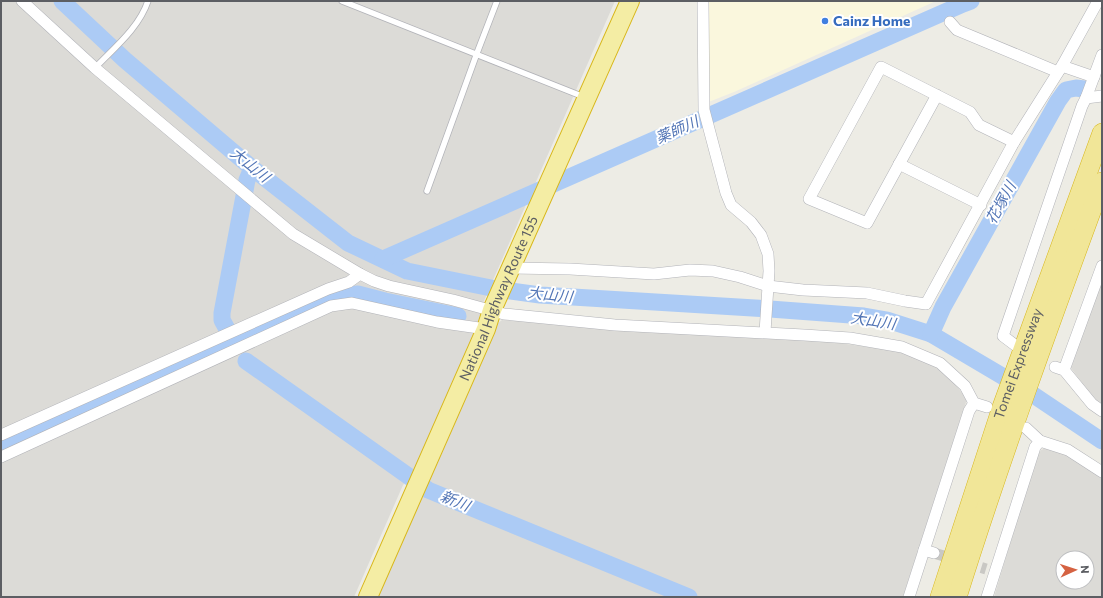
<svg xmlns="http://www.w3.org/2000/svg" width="1103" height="598" font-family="Commissioner,'Noto Sans JP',sans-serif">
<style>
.commercial{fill:#faf7dd}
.industrial{fill:#dcdbd7;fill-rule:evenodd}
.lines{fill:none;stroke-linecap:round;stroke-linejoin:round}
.river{stroke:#accbf5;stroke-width:17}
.minor-tunnel{stroke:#c9c8c4;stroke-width:11;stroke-dasharray:11 5.5;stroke-linecap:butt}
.service-casing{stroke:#b2b3b8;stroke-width:7}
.minor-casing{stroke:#b2b3b8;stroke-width:12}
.trunk-casing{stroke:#d8b71a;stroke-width:20}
.motorway-casing{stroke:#d8b71a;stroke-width:20}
.service{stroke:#fff;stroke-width:5.5}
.minor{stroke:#fff;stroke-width:11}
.trunk{stroke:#f4eda4;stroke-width:18}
.motorway{stroke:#f1e698;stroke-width:19}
.shop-dot{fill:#3f7fe0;stroke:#fff;stroke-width:1.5}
.labels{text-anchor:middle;stroke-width:4;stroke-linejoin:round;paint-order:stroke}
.shop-label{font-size:14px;font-weight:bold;fill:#366cbe;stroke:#fff;text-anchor:start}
.street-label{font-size:14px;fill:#5c5e63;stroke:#fff}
.water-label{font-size:15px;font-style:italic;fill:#5275b6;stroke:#fff}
</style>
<rect width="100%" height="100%" fill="#edece5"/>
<path class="commercial" d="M706 1H936L734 92 706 103Z"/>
<g class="industrial">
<path d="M1 1H615L483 303 476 330 418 469 403 485 354 597H1Z"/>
<path d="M1102 276V405L1095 400 1071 368 1070 362Z"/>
<path d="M502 320 780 337 804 338 903 352 938 366 949 377 967 399 903 597H378L450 435 497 324Z"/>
<path d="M1046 448 1056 449 1102 475V597H994L1036 458 1041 450ZM1063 558H1087V582H1063Z"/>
</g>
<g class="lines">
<g class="river">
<path d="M62 1 125 60 252 168 348 243 407 271 496 289 540 295 770 309 864 316 887 320 931 334 1029 392 1102 441"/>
<path d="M383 259 963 4 971 1"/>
<path d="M227 329 222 320V313L247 180 252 168"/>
<path d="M931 334 943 307 1058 101 1066 90 1076 88 1084 89"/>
<path d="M246 361 428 490 689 597"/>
<path d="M1 447 331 298 358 294 385 301 458 316"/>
</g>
<path class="minor-tunnel" d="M934 553 986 569"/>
<defs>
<g id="service">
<path d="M342 1 584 97"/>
<path d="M95 68C114 48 139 28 148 1"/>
<path d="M427 191 477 53 497 1"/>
</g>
<g id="minor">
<path d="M22 1 95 68 293 234 360 274"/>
<path d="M703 1 704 110 726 193 731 205 751 222 761 235 768 254 769 271 765 332"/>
<path d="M950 22 957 30 1058 72"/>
<path d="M1062 66 1094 77"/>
<path d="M937 95 867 223 809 199 881 67 970 112 979 125 1014 142"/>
<path d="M1086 98 1102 96"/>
<path d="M899 164 981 205"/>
<path d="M511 268 570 269 654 274 690 270 713 271 740 277 768 286 803 290 867 293 905 301 926 304 1014 142 1062 66 1098 1"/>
<path d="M1015 345 1003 336 1082 106 1086 98 1102 55"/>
<path d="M1055 367 1064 370 1092 404 1102 411"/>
<path d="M1064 370 1102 266"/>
<path d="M1026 428 1040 441 1068 450 1102 472"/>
<path d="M1 435 328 289 349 282 360 274 374 281 389 286 453 300 504 314 615 325 804 335 850 338 902 347 940 363 965 386 974 403 987 407"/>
<path d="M1 457 331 306 352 303 437 322 486 329"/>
<path d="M924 550 934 553"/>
<path d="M909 597 969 411 974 403"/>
<path d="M987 597 1035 447 1040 441"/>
</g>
<g id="trunk">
<path id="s1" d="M368 597 486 329 492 310 630 1"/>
</g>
<g id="motorway">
<path id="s2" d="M940 597 1002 407 1102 133"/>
<path d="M957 597C1001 457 1051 320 1102 182"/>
</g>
</defs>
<use href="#service" class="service-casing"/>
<use href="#minor" class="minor-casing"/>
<use href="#trunk" class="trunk-casing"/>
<use href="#motorway" class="motorway-casing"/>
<use href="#service" class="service"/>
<use href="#minor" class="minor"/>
<use href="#trunk" class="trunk"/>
<use href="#motorway" class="motorway"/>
</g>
<circle class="shop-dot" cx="825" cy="21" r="4"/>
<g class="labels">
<g class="shop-label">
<text x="833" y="26">Cainz Home</text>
</g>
<g class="street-label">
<text dy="5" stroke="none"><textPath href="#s1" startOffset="326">National Highway Route 155</textPath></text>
<text dy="5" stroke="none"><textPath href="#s2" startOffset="246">Tomei Expressway</textPath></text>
</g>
<g class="water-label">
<text transform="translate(677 130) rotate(-24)" y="5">薬師川</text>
<text transform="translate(250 165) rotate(39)" y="5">大山川</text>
<text transform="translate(1001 203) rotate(-61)" y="5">花塚川</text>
<text transform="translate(550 295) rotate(6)" y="5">大山川</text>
<text transform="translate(873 321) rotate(9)" y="5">大山川</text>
<text transform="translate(455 501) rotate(22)" y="5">新川</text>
</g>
</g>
<rect width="1103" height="598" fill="none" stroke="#5c5e63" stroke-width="4"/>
<g transform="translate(1075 570) rotate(87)"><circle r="19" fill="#ffffff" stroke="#bebfc1"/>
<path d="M0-3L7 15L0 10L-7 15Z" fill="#d56242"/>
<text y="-6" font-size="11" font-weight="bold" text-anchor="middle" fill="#5c5e63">N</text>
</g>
</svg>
